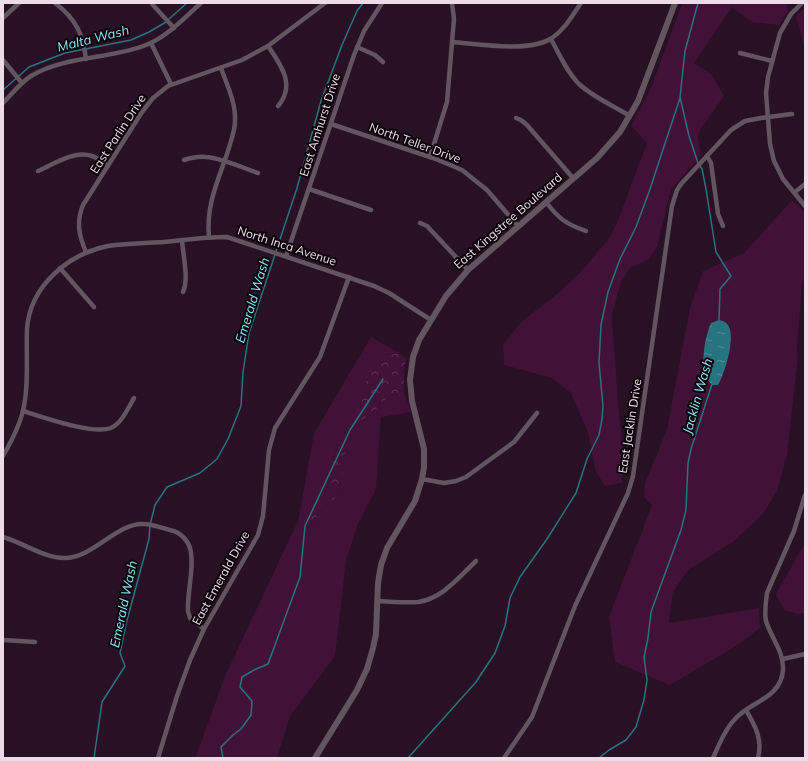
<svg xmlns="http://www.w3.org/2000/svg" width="808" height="761" font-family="Mulish,sans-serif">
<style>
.green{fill:#411138;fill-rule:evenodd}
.forest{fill:url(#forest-crowns)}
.water{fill:url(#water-ripples)}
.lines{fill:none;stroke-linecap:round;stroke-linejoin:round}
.stream{stroke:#27737f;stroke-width:1.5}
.minor{stroke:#62555f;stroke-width:4.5}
.tertiary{stroke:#62555f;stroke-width:6}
.labels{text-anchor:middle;stroke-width:4;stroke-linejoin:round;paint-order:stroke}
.street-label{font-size:12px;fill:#eddce8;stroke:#0b0309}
.water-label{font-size:13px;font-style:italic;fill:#89e8f9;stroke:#0b0309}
</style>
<defs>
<pattern id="forest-crowns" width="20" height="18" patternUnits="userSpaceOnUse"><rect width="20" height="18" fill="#411138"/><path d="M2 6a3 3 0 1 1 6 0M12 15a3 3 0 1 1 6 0" fill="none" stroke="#5d3355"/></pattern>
<pattern id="water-ripples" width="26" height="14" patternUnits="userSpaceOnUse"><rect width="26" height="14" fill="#27737f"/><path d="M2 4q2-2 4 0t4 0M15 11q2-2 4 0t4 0" fill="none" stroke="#518d97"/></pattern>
</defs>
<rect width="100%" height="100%" fill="#281124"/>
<g class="green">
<path d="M682 3H786L788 11 779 25 752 22 732 7 694 63 712 75 724 96 700 130 698 137 701 156 671 189 657 247 649 259 630 268 620 284 612 316 618 403 623 448 622 483 605 486 596 472 588 433 571 393 552 378 504 365 503 345 522 321 556 295 579 274 608 240 617 223 647 143 631 126 651 88Z"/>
<path d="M805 8V50L796 16Z"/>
<path d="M792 200 805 213V276L802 282 797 348 798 356 787 455 777 491 763 514 733 542 688 570 673 592 669 623 759 608 760 628 736 646 670 685 615 662 609 617 652 505 644 497 645 483 667 429 690 308 703 271 744 253Z"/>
<path d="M371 337 399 353 384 355 363 398 357 416 362 421 366 417 372 414 382 402 393 394 404 391 411 412 381 417 376 489 358 524 346 561 335 656 290 716 277 758H195L226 674 298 521 314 433ZM339 444 342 468 341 482 335 498 321 509 312 526 311 519C318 508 332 491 334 477 335 464 330 457 339 444Z"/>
<path d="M805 543V613L797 614 784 610 776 594Z"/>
</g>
<g class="forest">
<path d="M399 353 406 358 404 374V391L393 394 382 402 372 414 366 417 361 421 356 416 363 398 367 377 373 367 384 355Z"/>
<path d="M339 444 345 453 341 482 335 498 321 509 310 529C306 519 324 500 329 491 338 473 328 461 339 444Z"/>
</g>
<path class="water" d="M719 320C723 321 727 322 729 327 735 340 725 373 718 385H712C698 372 704 339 711 323Z"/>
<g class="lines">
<g class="stream">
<path d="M698 3 685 51 680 97 689 136 698 163"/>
<path d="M169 19 187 3"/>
<path d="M3 90 29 67 65 53 131 40 149 32 166 22"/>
<path d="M700 166 702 169 706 189 716 252 731 276 720 289 719 321"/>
<path d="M94 758 102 702 125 666 120 653 126 624 149 539 150 525 155 505 167 487 200 473 217 459 228 439 241 406 243 372 249 333 297 188 321 101 342 45 357 11 363 3"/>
<path d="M223 758 221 747 233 735 241 729 251 715 252 701 240 687 242 677 256 669 268 664 300 577 305 526 350 430 383 379"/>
<path d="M408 758 476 682 495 653 505 626 510 598 520 577 547 539 576 493 587 459 599 435 602 419 603 406 599 363 601 325 608 292 620 259 636 227 649 192 680 98"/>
<path d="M599 758 609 750 626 740 636 727 644 700 647 680 644 657 648 638 651 612 681 530 686 510 688 463 691 449 712 384"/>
</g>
<g class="minor">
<path d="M55 3C76 19 83 34 86 59"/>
<path d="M802 3 791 14 780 33 768 77 766 93 770 144 774 161 783 179 805 206"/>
<path d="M152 4 174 28"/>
<path d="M3 18 19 3"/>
<path d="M551 39C559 54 567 72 579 84 593 97 614 106 630 116"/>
<path d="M452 42C479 44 529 53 552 38 565 29 572 16 581 3"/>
<path d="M151 43 171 84"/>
<path d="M268 46C281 65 296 85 278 106"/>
<path d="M357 47 375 55 383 62"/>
<path d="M740 53 772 61"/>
<path d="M3 60 22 83"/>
<path d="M3 103C12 94 20 83 31 76 63 56 112 59 146 45 168 36 184 18 201 3"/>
<path d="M516 118 521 120 527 125 573 178"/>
<path d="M331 124 436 159 462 170 487 190 518 226"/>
<path d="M707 156 711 163 718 214 723 226"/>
<path d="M430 157 447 102 454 19 452 3"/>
<path d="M184 160C191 158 198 156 206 157 222 158 243 168 258 173"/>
<path d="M38 171C54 164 74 150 92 156 98 158 103 162 108 166"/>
<path d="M309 189 371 210"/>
<path d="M795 192 805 184"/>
<path d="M546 202C559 219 566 224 586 231"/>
<path d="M420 223 427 226 468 270"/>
<path d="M209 237C206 206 217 183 227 154 230 143 235 132 235 121 236 103 227 85 221 68"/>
<path d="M182 240C183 255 189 279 183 292"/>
<path d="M86 252C79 236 76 222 83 205L142 112 153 98 168 86 242 60 268 46 325 3"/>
<path d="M286 256 354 55 364 31 382 3"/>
<path d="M60 268 94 307"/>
<path d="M23 411C42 417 93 435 111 428 122 423 128 408 134 398"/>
<path d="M3 456C11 442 19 427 23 411 29 385 26 356 27 329 30 286 68 254 108 246 126 243 145 243 163 242 184 240 205 237 227 237L374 286 389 293 431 320"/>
<path d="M422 479 444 483 456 481 466 477 514 442 537 413"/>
<path d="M3 537C24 543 45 559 66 558 94 557 118 522 144 524 152 524 162 528 170 530 181 532 190 542 191 553 194 570 187 593 188 611L190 618 204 629"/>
<path d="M377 601C391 602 405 603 418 602 442 599 459 577 476 561"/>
<path d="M3 640 35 642"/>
<path d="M783 659 805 654"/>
<path d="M746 710C755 726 763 739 758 758"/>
<path d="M158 758 177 696 190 660 204 629 258 535 263 516 269 450 275 428 320 357 349 277"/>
<path d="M504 758 532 717 575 606 628 493 633 476 672 206 677 190 681 184 731 130 745 121 761 118 792 114"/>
<path d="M713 758C719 745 725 729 736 718 752 701 781 698 783 670 784 651 771 638 766 621 764 612 766 602 767 593L794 531 805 495"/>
</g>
<path class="tertiary" d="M315 758 357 690 367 669 373 648 376 634 378 583 381 565 387 548 415 501 422 479 424 467V449L412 401 410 380 413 357 419 340 446 296 468 270 597 158 620 132 638 101 675 3"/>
</g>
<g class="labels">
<g class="street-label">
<text transform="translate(320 125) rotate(-72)" y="4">East Amhurst Drive</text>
<text transform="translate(118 134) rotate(-57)" y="4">East Parlin Drive</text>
<text transform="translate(415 143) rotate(20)" y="4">North Teller Drive</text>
<text transform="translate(508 221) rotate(-41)" y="4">East Kingstree Boulevard</text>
<text transform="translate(287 246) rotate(18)" y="4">North Inca Avenue</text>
<text transform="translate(630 426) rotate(-81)" y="4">East Jacklin Drive</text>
<text transform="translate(221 578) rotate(-61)" y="4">East Emerald Drive</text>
</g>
<g class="water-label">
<text transform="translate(93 38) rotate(-14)" y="5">Malta Wash</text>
<text transform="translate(252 300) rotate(-73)" y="5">Emerald Wash</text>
<text transform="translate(697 396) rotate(-74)" y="5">Jacklin Wash</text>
<text transform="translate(123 604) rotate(-78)" y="5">Emerald Wash</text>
</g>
</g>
<rect width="808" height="761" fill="none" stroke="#eddce8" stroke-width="8"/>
</svg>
